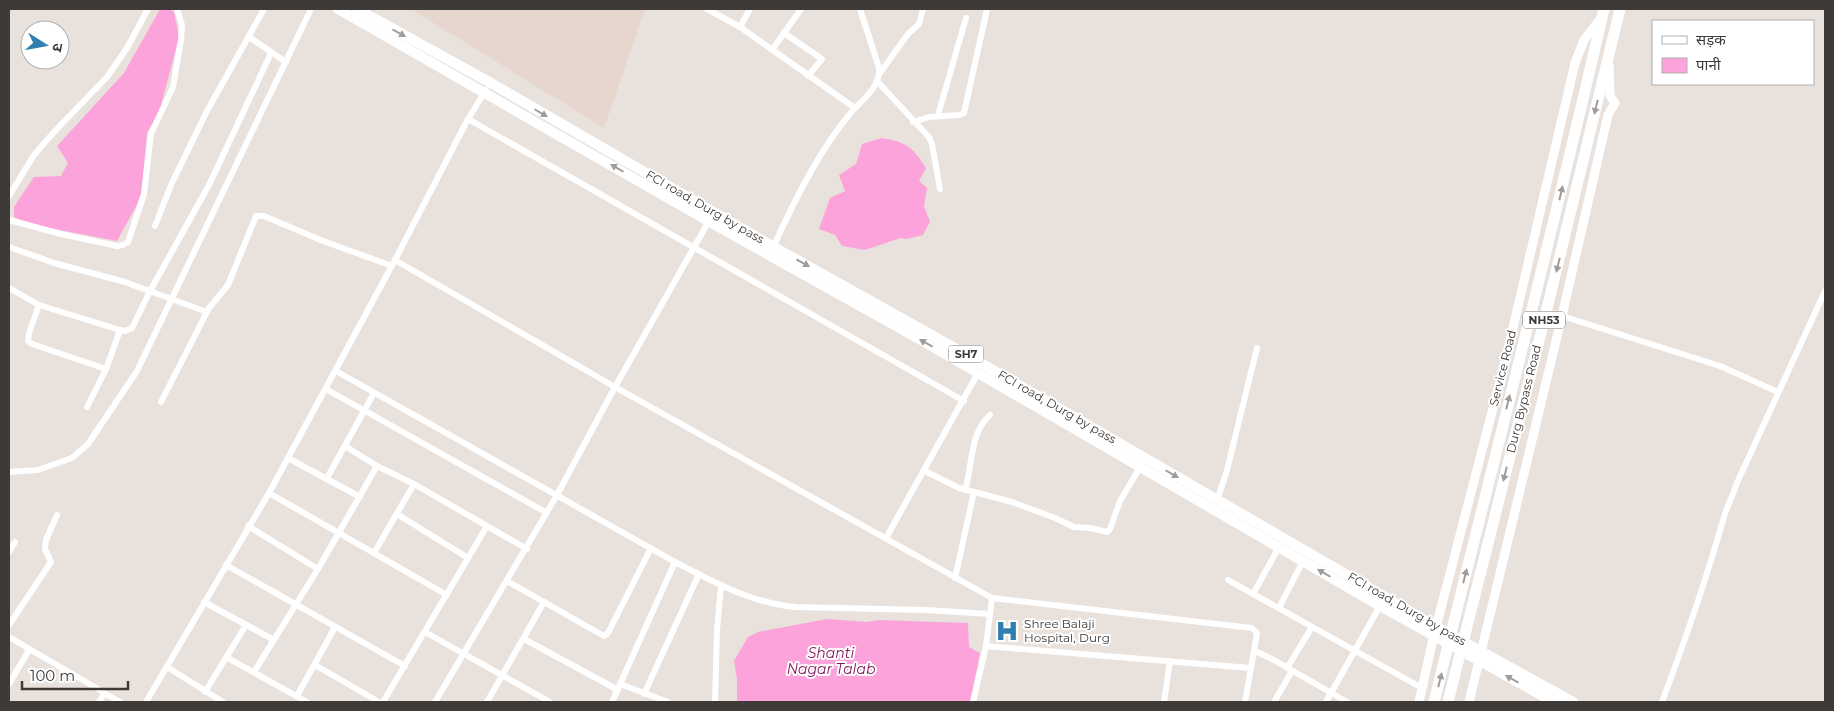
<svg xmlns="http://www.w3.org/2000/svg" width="1834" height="711" font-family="Montserrat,'Noto Sans Devanagari',sans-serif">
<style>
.built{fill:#e6d6cd}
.water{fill:#fda3db}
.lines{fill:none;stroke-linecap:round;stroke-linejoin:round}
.street{stroke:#fff;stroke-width:6}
.secondary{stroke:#fff;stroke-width:9}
.primary{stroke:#fff;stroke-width:10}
.highway{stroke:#fff;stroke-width:11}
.oneway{fill:#9e9c9c}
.labels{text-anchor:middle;stroke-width:4;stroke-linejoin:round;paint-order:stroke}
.shield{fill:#fff;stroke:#777574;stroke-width:1}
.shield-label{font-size:11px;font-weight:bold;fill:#3d3a38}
.street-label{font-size:12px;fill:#3d3a38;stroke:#fff}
.poi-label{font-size:12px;fill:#3d3a38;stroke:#fff;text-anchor:start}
.water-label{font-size:14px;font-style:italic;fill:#7c145e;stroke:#fff}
</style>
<rect width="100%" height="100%" fill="#e9e1dc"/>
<path class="built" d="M411 9H645L604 128Z"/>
<g class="water">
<path d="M160 9H170L174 12 179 37 159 113 147 132 141 197 117 241 28 224 14 217V207L34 177 61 176 68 163 57 146 124 73Z"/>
<path d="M882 138C909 143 912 147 926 168L919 181 927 188 924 206 930 222 923 235 906 239 901 238 865 250 842 246 835 235 819 229 830 198 845 191 839 175 856 164 862 144Z"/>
<path d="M827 619 867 622 879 620 968 623 969 647 980 653 970 702H737V679L734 661 748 637 758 632Z"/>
</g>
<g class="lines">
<g class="street">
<path d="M707 9 740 27 855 108"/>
<path d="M740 27 750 9"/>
<path d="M784 33 822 59 808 76"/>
<path d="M249 37 286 62"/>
<path d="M772 50 801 9"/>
<path d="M880 73 908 34 919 24 923 9"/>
<path d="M877 81 929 137 932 144 940 189"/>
<path d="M938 115 966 18"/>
<path d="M468 119 964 401"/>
<path d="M913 122 929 117 959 115 964 113 987 9"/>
<path d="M9 196 34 155 54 132 107 77 127 48 148 9"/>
<path d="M9 220 61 234 117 246 123 245 128 242 144 194 151 134 173 87 181 40 182 25 177 9"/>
<path d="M155 226 171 185 207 111 264 9"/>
<path d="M9 247 54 263 125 282 207 312"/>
<path d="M773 248C792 205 819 151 849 115 859 102 881 88 879 68L860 9"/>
<path d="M395 260 615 387 992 598 1252 628 1257 633 1245 702"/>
<path d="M9 288 39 305 120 330 125 331 132 328 150 291 209 185 271 53"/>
<path d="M39 305 29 333 28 341 32 344 106 369"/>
<path d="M1562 316 1720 366 1778 392"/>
<path d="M336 371 675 562C714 582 751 603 795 607L925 610 990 614"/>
<path d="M326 389 547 513"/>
<path d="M161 402 209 308 228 285 256 216H264L323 241 392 266"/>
<path d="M87 407 106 369 120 330"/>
<path d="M345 446 377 466 414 484 527 549"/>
<path d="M288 458 360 497"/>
<path d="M925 471 959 488 1012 502 1055 518 1074 527 1090 528 1107 532 1110 529 1120 501 1142 464"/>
<path d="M9 472 38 470 72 458 88 444 137 371 311 9"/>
<path d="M327 478 374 393"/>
<path d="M965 490C973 465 969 434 990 415"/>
<path d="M269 493 447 595"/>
<path d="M1217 500 1226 474 1257 348"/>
<path d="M397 514 468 558"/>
<path d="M248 526 318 569"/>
<path d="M886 538 978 373"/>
<path d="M9 552 15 542"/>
<path d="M374 553 414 484"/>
<path d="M226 565 405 666"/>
<path d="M955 578 974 492"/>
<path d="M1228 580 1422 688"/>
<path d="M507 581 604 636 608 633 651 548"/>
<path d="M1253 594 1279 547"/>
<path d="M204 602 274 640"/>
<path d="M1279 608 1303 561"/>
<path d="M9 625 51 562 45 549 46 540 57 515"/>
<path d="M425 632 550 702"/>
<path d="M9 637 120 702"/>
<path d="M524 639 618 690"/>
<path d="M986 646 1250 668"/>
<path d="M1255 651 1274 660 1347 702"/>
<path d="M226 657 307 702"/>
<path d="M315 665 379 702"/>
<path d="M167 667 223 702"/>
<path d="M1287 668 1312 627"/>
<path d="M254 672 318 569 377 466"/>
<path d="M9 684 29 650"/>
<path d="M620 684 668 702"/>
<path d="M205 692 246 625"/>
<path d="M644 694 699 574"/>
<path d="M297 696 335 627"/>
<path d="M99 702 104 694"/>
<path d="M146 702 269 493 395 260 468 119 486 90"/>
<path d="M383 702 487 526"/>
<path d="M435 702 557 495 615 387 714 212"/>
<path d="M487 702 544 602"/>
<path d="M612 702 675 562"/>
<path d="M715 702 717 630 721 586"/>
<path d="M973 702 986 646 992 598"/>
<path d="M1164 702 1170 661"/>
<path d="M1274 702 1292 671"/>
<path d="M1326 702 1381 604"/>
<path d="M1662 702C1685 641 1706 580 1724 517 1727 506 1733 496 1736 485L1825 291"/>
</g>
<g class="secondary">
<path d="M1419 702 1434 635 1505 362 1575 63 1584 40 1601 18"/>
<path d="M1469 702 1562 316 1608 115 1615 103 1610 96 1609 64"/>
</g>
<g class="primary">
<path d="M338 9 708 221 928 344 1380 606 1554 702"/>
<path d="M357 9 491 83 774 247 948 344 1437 627 1573 702"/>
</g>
<g class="highway">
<path d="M1434 702C1491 471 1551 241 1604 9"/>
<path d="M1448 702 1543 325 1620 9"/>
</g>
</g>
<defs><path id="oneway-solid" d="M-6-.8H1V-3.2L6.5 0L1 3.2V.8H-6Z" transform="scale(1.25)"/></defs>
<g class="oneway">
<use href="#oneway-solid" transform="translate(399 33) rotate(29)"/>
<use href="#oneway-solid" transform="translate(1596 107) rotate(104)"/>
<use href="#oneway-solid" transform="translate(541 113) rotate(30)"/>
<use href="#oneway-solid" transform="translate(617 168) rotate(-150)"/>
<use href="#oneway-solid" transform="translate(1561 193) rotate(-77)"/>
<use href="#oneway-solid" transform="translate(803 263) rotate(29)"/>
<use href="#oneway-solid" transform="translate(1558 265) rotate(104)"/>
<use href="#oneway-solid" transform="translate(926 343) rotate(-151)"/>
<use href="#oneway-solid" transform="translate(1508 402) rotate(-76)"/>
<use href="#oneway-solid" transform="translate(1172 474) rotate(30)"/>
<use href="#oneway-solid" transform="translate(1505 474) rotate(104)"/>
<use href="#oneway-solid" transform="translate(1324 573) rotate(-150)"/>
<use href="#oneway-solid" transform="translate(1465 576) rotate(-76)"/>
<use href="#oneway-solid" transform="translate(1512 679) rotate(-151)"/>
<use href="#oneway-solid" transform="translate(1440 680) rotate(-76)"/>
</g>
<defs>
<symbol id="hospital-bare" viewBox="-9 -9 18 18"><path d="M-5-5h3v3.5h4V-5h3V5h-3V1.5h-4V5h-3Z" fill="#2f7fb0" stroke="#fff" stroke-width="2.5" paint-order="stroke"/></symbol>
</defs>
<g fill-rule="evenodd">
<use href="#hospital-bare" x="991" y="615" width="32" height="32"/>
</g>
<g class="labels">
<g class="shield">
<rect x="1523" y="311.5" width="42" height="17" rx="4"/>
<rect x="948.5" y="345.5" width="35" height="17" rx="4"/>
</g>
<g class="shield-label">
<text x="1544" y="324">NH53</text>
<text x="966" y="358">SH7</text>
</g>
<g class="street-label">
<text transform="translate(705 207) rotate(30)" y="4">FCI road, Durg by pass</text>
<text transform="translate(1503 368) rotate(-76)" y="4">Service Road</text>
<text transform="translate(1524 399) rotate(-76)" y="4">Durg Bypass Road</text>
<text transform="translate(1057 407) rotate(30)" y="4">FCI road, Durg by pass</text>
<text transform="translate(1407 609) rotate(30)" y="4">FCI road, Durg by pass</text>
</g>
<g class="poi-label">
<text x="1024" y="628">Shree Balaji<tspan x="1024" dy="14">Hospital, Durg</tspan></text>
</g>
<g class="water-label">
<text x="831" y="658">Shanti<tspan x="831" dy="16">Nagar Talab</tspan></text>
</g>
</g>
<rect width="1834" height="711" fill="none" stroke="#3d3a38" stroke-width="20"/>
<rect x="1652" y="20" width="162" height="65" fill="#ffffff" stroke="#b1b0af"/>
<rect x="1662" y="36" width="25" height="8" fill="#ffffff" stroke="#b1b0af"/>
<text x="1696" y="45" font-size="15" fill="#3d3a38">सड़क</text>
<rect x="1662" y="58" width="25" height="15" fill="#fda3db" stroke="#b1b0af"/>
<text x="1696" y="70" font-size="15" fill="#3d3a38">पानी</text>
<g transform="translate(45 45) rotate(101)"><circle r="24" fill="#ffffff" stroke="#b1b0af"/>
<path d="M0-4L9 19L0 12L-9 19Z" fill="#2f7fb0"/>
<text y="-8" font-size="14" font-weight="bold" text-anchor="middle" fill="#3d3a38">उ</text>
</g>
<path d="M22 681v8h106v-8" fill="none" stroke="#3d3a38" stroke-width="2.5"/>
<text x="30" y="681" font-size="15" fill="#3d3a38" stroke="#ffffff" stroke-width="4" paint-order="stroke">100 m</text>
</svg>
